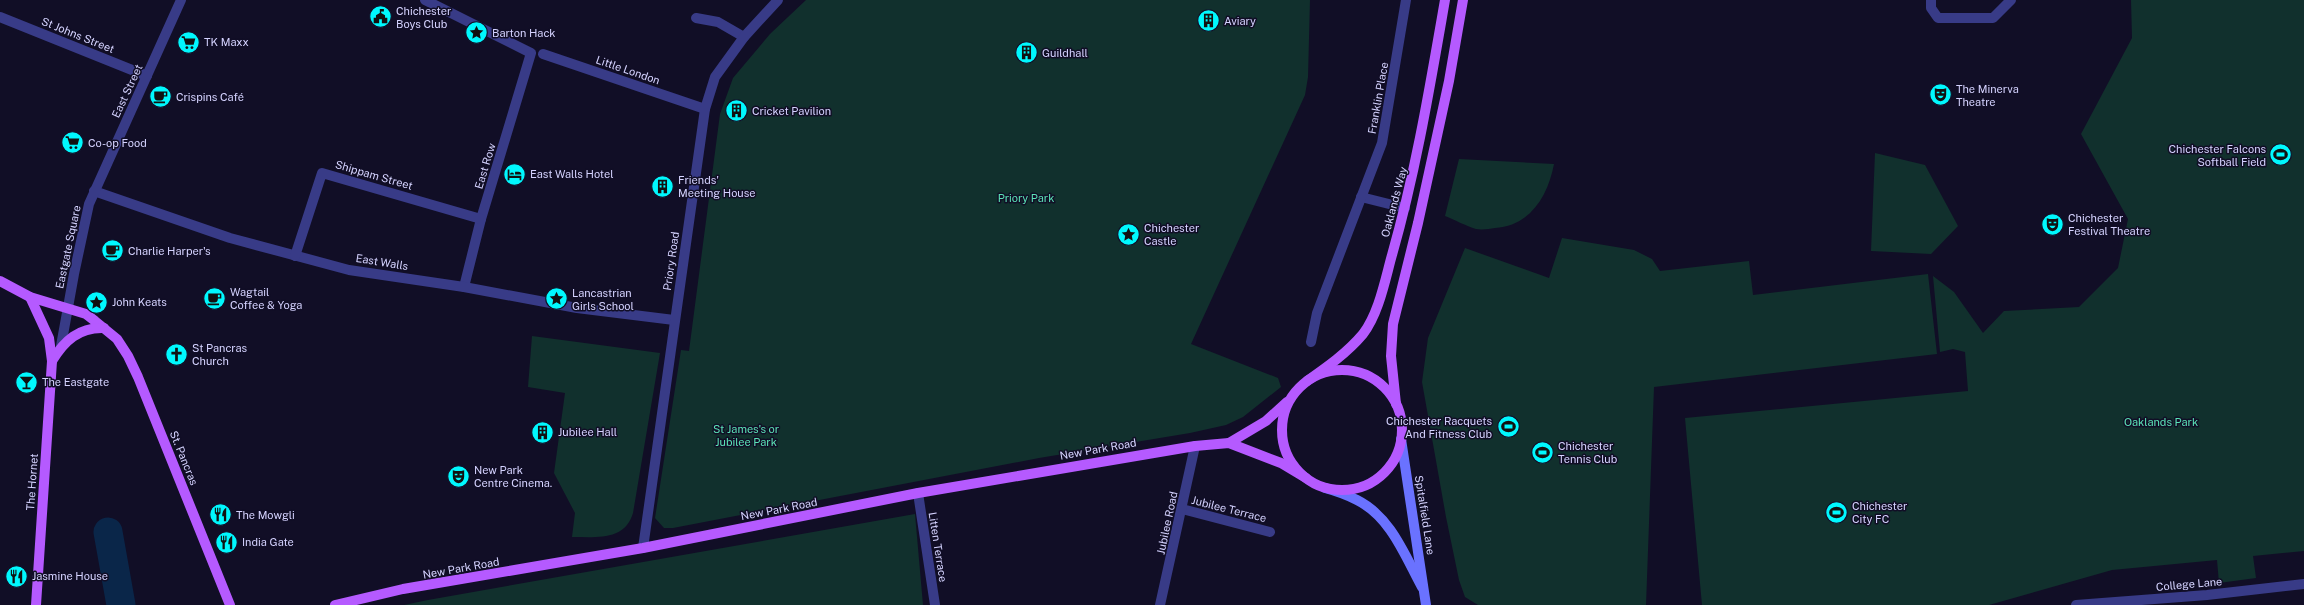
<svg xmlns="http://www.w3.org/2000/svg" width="2304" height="605" font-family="'Public Sans',sans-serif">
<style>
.green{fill:#11302d}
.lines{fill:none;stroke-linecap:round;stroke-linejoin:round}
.river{stroke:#0a2649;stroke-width:29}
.minor{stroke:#383b87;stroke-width:10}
.tertiary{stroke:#383b87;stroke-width:10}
.secondary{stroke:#6a72ff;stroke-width:10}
.primary{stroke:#b55aff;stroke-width:10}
.labels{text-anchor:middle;stroke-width:3;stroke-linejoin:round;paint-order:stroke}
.poi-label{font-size:11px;fill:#d5d3ff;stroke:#110e26;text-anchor:start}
.street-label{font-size:11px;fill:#d5d3ff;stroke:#110e26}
.park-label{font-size:11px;fill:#5be3b7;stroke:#110e26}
</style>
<rect width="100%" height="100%" fill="#110e26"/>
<g class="green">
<path d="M806 0H1310L1308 77 1305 95 1191 344 1278 378 1281 387 1243 417 1226 425 1190 433 1039 458 673 528H664L655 518 681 350 689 351 720 114 733 78 770 34Z"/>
<path d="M2131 0H2304V551L2253 556 2256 578 2219 583 2217 560 2112 570 1989 605H1702L1685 418 1968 391 1965 352 1953 349 1940 352 1933 276 1954 292 1983 333 2004 311 2079 307 2118 268 2128 219 2081 134 2132 38Z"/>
<path d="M1875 153 1925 165 1958 226 1931 254 1871 251Z"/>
<path d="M1459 159 1554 164C1548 196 1530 226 1495 228 1489 229 1482 230 1476 229 1466 226 1455 220 1445 216Z"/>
<path d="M1562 238 1634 250 1652 259 1660 271 1749 261 1753 295 1928 274 1937 354 1654 387 1646 605H1478L1465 597 1459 580 1446 517 1422 382 1428 338 1465 248 1549 278Z"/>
<path d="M532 336 660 353 633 513C625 541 596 537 572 537L575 513 554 473 565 393 528 387Z"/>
<path d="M915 514 923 605H404L428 600Z"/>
</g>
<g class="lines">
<path class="river" d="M108 532 121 605"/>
<g class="minor">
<path d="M425 0 531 53 481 219 464 287"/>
<path d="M1931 0V8L1938 18H1993L2011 0"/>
<path d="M0 17 147 76"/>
<path d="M696 18 718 22 744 37"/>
<path d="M543 54 705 109"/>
<path d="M94 191 230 238 349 270 464 287 577 308 674 320"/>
<path d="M1361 197 1405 208"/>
<path d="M295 256 322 173 481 219"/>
<path d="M1311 342 1317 313 1382 143 1406 0"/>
<path d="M61 346 74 274 89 204 181 0"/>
<path d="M918 493 935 605"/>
<path d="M1182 509 1270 532"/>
<path d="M643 548 705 109 715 77 744 37 778 0"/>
<path d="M1160 605 1195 446"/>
</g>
<path class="tertiary" d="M2076 605 2207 595 2304 584"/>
<g class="secondary">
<path d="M1401 439 1426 605"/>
<path d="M1325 488C1336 491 1347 495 1357 500 1391 517 1405 556 1422 587"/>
</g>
<g class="primary">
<path d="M0 281 30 297 86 314 95 321 117 339 128 356 138 377 230 605"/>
<path d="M30 297 49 338 52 361 36 605"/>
<path d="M52 361C64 341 79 327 104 328"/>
<circle cx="1342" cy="430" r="60"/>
<path d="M1307 381C1327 367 1347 353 1363 334 1379 313 1385 280 1392 255 1416 171 1430 86 1445 0"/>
<path d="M1396 404 1391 356 1393 324 1418 223 1449 81 1463 0"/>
<path d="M1229 443 1266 421 1287 402"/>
<path d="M335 605 403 589 643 548 918 493 1195 446 1229 443 1281 463 1306 478"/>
</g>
</g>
<defs>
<symbol id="civic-disc" viewBox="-11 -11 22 22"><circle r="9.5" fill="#00f8fe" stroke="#110e26"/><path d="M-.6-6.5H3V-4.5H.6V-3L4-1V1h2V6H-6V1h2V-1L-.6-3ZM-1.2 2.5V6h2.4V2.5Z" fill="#111"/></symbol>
<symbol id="building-disc" viewBox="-11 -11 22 22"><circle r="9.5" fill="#00f8fe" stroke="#110e26"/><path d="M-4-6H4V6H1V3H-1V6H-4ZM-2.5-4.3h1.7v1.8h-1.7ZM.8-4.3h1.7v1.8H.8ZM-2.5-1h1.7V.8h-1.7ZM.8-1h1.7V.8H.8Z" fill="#111"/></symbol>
<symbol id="sight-disc" viewBox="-11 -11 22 22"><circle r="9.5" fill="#00f8fe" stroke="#110e26"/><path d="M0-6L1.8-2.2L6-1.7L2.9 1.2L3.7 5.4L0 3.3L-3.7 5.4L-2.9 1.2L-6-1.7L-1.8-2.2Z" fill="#111"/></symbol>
<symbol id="supermarket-disc" viewBox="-11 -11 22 22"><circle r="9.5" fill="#00f8fe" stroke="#110e26"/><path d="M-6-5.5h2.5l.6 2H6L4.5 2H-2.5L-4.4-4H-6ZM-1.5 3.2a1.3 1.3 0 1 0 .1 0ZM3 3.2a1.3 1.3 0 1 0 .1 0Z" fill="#111"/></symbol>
<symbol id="theatre-disc" viewBox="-11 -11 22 22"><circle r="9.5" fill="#00f8fe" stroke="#110e26"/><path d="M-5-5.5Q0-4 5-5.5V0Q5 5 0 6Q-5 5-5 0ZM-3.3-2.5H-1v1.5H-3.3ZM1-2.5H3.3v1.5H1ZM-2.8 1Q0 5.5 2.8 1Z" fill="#111"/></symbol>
<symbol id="cafe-disc" viewBox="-11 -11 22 22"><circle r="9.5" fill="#00f8fe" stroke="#110e26"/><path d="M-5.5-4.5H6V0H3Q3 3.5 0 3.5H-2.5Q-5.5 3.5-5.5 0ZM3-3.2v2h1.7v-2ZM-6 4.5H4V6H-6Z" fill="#111"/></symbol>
<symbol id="stadium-disc" viewBox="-11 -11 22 22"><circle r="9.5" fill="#00f8fe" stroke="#110e26"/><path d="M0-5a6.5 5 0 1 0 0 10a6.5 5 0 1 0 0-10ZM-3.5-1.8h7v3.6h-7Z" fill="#111"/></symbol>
<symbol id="hotel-disc" viewBox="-11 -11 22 22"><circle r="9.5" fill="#00f8fe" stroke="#110e26"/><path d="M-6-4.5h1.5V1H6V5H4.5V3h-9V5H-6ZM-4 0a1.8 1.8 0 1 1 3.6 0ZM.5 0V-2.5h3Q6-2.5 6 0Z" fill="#111"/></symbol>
<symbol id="church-disc" viewBox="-11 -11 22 22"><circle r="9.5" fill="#00f8fe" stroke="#110e26"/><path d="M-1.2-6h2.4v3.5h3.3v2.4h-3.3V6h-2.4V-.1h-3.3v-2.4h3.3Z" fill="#111"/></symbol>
<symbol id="bar-disc" viewBox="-11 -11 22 22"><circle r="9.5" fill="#00f8fe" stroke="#110e26"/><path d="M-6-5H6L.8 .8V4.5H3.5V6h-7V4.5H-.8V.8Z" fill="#111"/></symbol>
<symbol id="restaurant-disc" viewBox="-11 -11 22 22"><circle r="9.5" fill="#00f8fe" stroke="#110e26"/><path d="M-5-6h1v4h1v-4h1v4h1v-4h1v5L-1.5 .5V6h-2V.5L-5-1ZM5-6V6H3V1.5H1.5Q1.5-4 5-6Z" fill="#111"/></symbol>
</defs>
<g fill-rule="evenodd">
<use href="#civic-disc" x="368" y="4" width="25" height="25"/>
<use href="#building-disc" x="1196" y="8" width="25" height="25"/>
<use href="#sight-disc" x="464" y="20" width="25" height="25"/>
<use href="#supermarket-disc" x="176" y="30" width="25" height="25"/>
<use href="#building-disc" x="1014" y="40" width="25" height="25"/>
<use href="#theatre-disc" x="1928" y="82" width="25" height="25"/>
<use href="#cafe-disc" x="148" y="84" width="25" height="25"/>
<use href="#building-disc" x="724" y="98" width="25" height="25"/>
<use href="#supermarket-disc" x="60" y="130" width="25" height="25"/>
<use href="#stadium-disc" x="2268" y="142" width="25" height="25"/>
<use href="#hotel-disc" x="502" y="162" width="25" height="25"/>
<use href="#building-disc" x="650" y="174" width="25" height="25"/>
<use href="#theatre-disc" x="2040" y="212" width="25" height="25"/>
<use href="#sight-disc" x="1116" y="222" width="25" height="25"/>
<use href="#cafe-disc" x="100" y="238" width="25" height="25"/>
<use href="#cafe-disc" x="202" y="286" width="25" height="25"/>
<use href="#sight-disc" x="544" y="286" width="25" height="25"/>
<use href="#sight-disc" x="84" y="290" width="25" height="25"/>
<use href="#church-disc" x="164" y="342" width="25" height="25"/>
<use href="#bar-disc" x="14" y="370" width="25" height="25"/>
<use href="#stadium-disc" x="1496" y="414" width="25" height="25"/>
<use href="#building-disc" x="530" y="420" width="25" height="25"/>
<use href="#stadium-disc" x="1530" y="440" width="25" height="25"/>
<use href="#theatre-disc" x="446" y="464" width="25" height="25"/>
<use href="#stadium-disc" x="1824" y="500" width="25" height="25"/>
<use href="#restaurant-disc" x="208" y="502" width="25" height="25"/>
<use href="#restaurant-disc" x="214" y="530" width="25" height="25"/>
<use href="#restaurant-disc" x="4" y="564" width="25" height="25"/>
</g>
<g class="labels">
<g class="poi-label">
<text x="396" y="15">Chichester<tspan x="396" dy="13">Boys Club</tspan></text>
<text x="1224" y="25">Aviary</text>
<text x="492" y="37">Barton Hack</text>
<text x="204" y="46">TK Maxx</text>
<text x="1042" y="57">Guildhall</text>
<text x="1956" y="93">The Minerva<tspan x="1956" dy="13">Theatre</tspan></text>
<text x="176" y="101">Crispins Café</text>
<text x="752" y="115">Cricket Pavilion</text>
<text x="88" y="147">Co-op Food</text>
<text x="2266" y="153" text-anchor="end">Chichester Falcons<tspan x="2266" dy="13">Softball Field</tspan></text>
<text x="530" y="178">East Walls Hotel</text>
<text x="678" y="184">Friends'<tspan x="678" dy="13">Meeting House</tspan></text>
<text x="2068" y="222">Chichester<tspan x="2068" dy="13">Festival Theatre</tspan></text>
<text x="1144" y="232">Chichester<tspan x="1144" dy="13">Castle</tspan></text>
<text x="128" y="255">Charlie Harper's</text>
<text x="230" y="296">Wagtail<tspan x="230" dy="13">Coffee &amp; Yoga</tspan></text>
<text x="572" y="297">Lancastrian<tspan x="572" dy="13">Girls School</tspan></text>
<text x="112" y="306">John Keats</text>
<text x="192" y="352">St Pancras<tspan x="192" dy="13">Church</tspan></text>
<text x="42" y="386">The Eastgate</text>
<text x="1492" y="425" text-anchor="end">Chichester Racquets<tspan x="1492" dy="13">And Fitness Club</tspan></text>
<text x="558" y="436">Jubilee Hall</text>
<text x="1558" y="450">Chichester<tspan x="1558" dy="13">Tennis Club</tspan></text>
<text x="474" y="474">New Park<tspan x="474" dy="13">Centre Cinema.</tspan></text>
<text x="1852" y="510">Chichester<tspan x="1852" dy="13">City FC</tspan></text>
<text x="236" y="519">The Mowgli</text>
<text x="242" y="546">India Gate</text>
<text x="32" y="580">Jasmine House</text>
</g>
<g class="street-label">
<text transform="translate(78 35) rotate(22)" y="4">St Johns Street</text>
<text transform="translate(628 70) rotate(19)" y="4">Little London</text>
<text transform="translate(127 91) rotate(-65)" y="4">East Street</text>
<text transform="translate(1378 98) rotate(-80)" y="4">Franklin Place</text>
<text transform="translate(485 166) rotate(-73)" y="4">East Row</text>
<text transform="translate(374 175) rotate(16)" y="4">Shippam Street</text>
<text transform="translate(1394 202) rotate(-75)" y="4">Oaklands Way</text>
<text transform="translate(68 247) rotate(-78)" y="4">Eastgate Square</text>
<text transform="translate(671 261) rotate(-82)" y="4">Priory Road</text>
<text transform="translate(382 262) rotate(9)" y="4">East Walls</text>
<text transform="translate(1098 449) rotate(-10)" y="4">New Park Road</text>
<text transform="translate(184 458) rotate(68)" y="4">St. Pancras</text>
<text transform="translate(32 482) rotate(-86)" y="4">The Hornet</text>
<text transform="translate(779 509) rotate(-11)" y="4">New Park Road</text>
<text transform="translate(1229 509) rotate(14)" y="4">Jubilee Terrace</text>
<text transform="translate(1425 515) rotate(81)" y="4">Spitalfield Lane</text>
<text transform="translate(1167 523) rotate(-78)" y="4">Jubilee Road</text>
<text transform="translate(938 547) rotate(81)" y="4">Litten Terrace</text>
<text transform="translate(461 568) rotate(-10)" y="4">New Park Road</text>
<text transform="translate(2189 584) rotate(-5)" y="4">College Lane</text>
</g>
<g class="park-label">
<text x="1026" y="202">Priory Park</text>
<text x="2161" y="426">Oaklands Park</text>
<text x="746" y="433">St James's or<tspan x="746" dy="13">Jubilee Park</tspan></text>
</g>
</g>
</svg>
